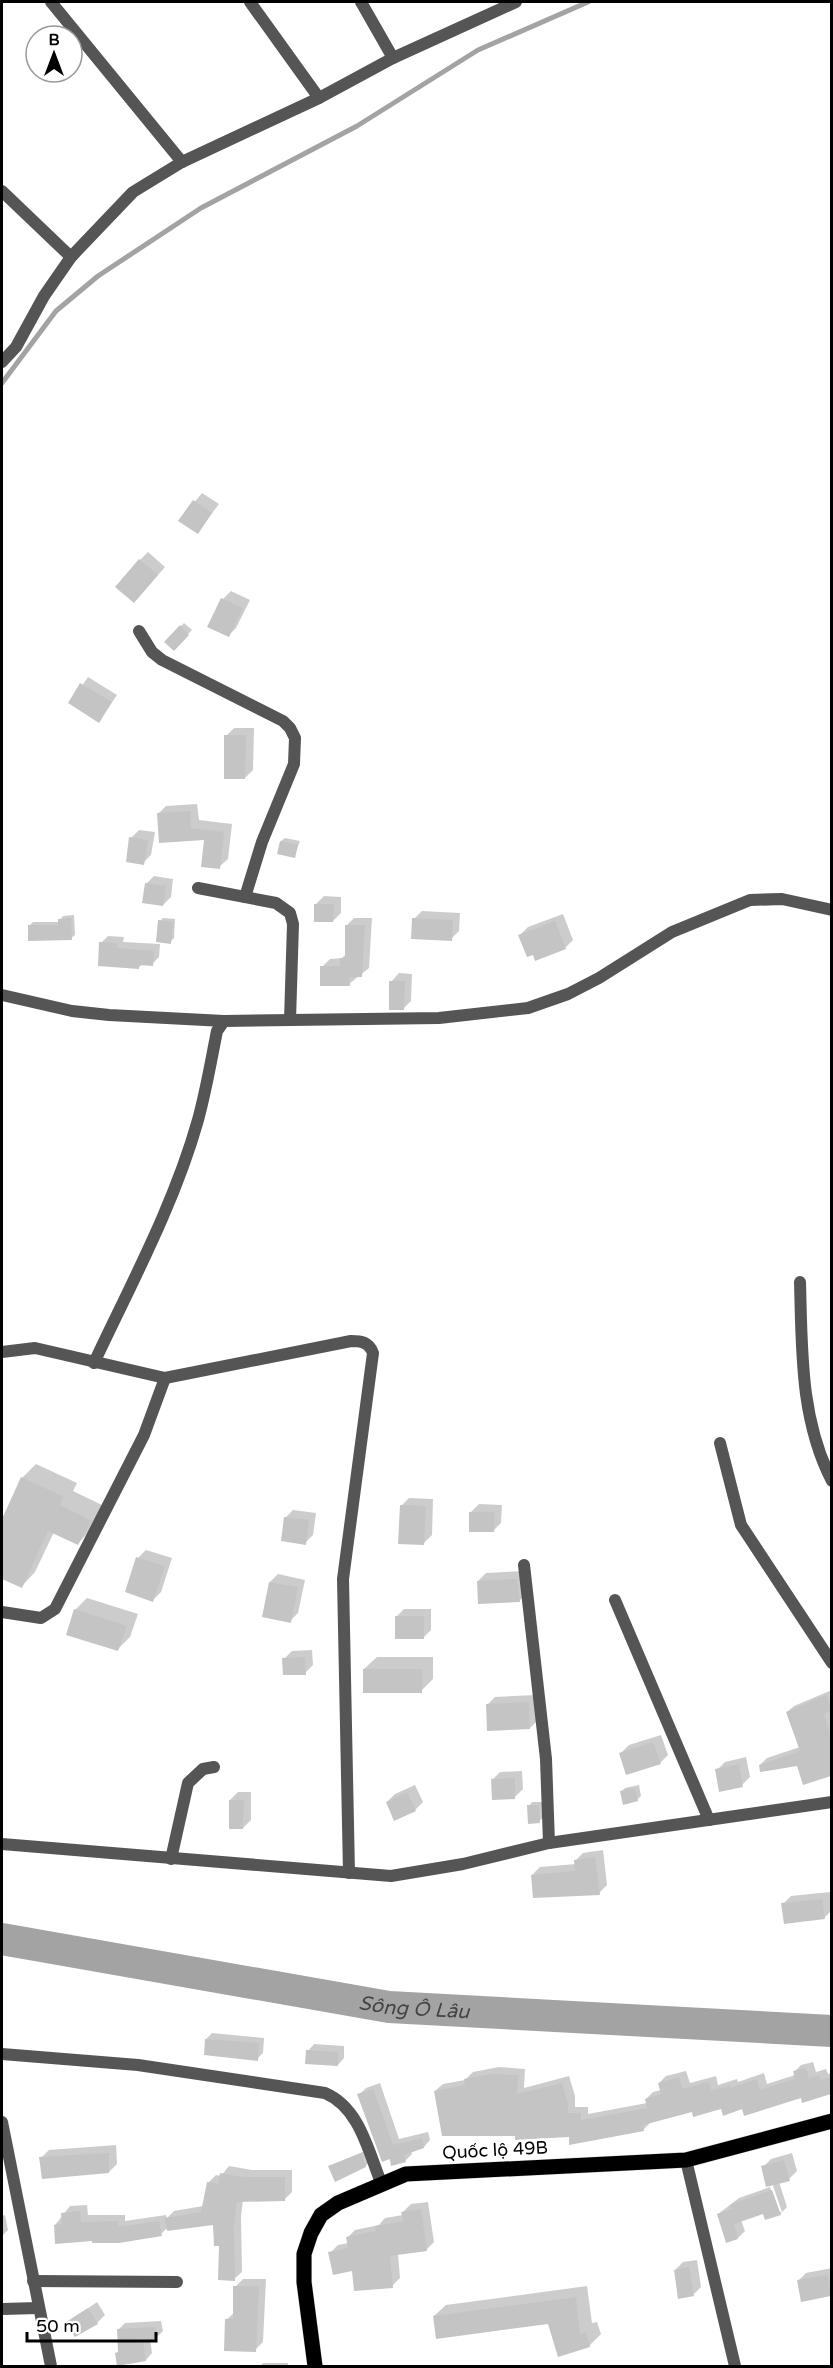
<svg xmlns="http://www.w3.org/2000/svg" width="833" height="2368" font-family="'Varela Round',sans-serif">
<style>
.shadow{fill:#0003}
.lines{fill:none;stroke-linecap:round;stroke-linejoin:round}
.stream{stroke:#a3a3a3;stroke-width:5}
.river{stroke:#a3a3a3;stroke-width:32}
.building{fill:#c4c4c4}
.primary-casing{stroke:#dbdbdb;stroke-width:16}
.street{stroke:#555;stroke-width:12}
.primary{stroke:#000;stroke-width:15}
.labels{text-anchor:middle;stroke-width:5;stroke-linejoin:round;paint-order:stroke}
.street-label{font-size:18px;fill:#000;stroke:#fff}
.water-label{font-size:20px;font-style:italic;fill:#444;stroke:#fff}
</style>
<rect width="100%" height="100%" fill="#fff"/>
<g class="shadow">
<path d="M202 493 219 504 198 532 180 520Z"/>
<path d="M148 552 165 567 142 593 140 560Z"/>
<path d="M231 591 250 600 236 628 228 636 209 626 223 599Z"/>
<path d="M184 623 192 630 174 649 166 642Z"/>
<path d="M88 677 117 695 99 721 70 703Z"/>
<path d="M234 728H254L253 770 245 778 226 736Z"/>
<path d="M197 804 199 820 232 824 228 859 219 867 205 838 158 814 166 806Z"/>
<path d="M139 830 155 832 151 855 143 863 131 838Z"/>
<path d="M285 838 300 841 294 856 281 841Z"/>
<path d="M154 876 173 879 171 897 163 905 146 884Z"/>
<path d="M324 896 341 897V913L333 921 316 904Z"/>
<path d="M422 911 460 913 459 931 451 939 414 919Z"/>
<path d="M563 914 573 940 565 948 520 935 528 927Z"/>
<path d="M74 915 75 935 71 938 30 925 33 922H59L63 916Z"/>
<path d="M163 918 175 919 174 938 170 942 160 921Z"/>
<path d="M354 918H372L369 968 349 984 322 967 330 959 342 958 346 954V926Z"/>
<path d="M108 936 124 937 123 942 160 944 159 957 152 964H143L138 968 101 943Z"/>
<path d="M399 973 412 974 411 1001 403 1009 391 982Z"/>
<path d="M36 1464 77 1483 73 1491 104 1506 92 1529 78 1543 54 1532 35 1572 21 1587 2 1578V1523L22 1478Z"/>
<path d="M409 1498 433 1499 432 1535 424 1543 401 1506Z"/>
<path d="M479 1504 502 1505 501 1523 493 1531 471 1512Z"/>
<path d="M293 1510 316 1513 313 1535 305 1543 285 1518Z"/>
<path d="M146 1550 172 1558 161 1592 153 1600 138 1558Z"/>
<path d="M525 1571 527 1593 519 1601 478 1581 486 1573Z"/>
<path d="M278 1574 305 1580 298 1613 290 1621 270 1582Z"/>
<path d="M87 1598 138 1614 130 1637 118 1649 75 1610Z"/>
<path d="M404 1609H431V1630L423 1638 396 1617Z"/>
<path d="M312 1650 313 1665 305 1673 284 1659 292 1651Z"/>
<path d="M377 1657H433V1679L421 1691 364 1669Z"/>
<path d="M832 1690V1772L798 1765H760L767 1758 800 1747 787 1712 794 1706Z"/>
<path d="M536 1695 538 1720 530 1728 487 1705 495 1697Z"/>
<path d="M661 1735 668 1755 660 1763 621 1753 629 1745Z"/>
<path d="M746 1757 750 1777 742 1785 717 1770 725 1762Z"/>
<path d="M522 1771 523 1789 515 1797 492 1780 500 1772Z"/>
<path d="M415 1785 423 1802 415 1810 387 1802 395 1794Z"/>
<path d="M639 1785 641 1796 637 1800 621 1792 625 1788Z"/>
<path d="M238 1792H251V1820L243 1828 230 1800Z"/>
<path d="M532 1802H542L543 1818 539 1821 529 1806Z"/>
<path d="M603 1850 607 1885 599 1893 532 1875 540 1867 576 1864 575 1861 583 1853Z"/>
<path d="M830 1892 832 1910 824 1918 783 1904 791 1896Z"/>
<path d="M212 2033 264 2038 263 2053 257 2059 206 2039Z"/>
<path d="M314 2044 344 2046V2058L338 2065 308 2051Z"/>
<path d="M813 2062 816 2072 826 2069 828 2074 832 2073V2093L803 2101 802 2096 743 2107 693 2110 650 2123 643 2130 570 2135 516 2134 435 2091 443 2084 465 2080 473 2072 499 2067 525 2069 524 2088 569 2076 575 2096V2107H588V2114L647 2103 646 2099 653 2092 661 2090 659 2083 666 2076 686 2071 690 2083 716 2076 718 2085 737 2079 738 2082 764 2073 767 2084 795 2075 794 2072 801 2065Z"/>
<path d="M380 2083 399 2139 428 2132 430 2140 424 2147 411 2151 412 2154 405 2161 391 2157 359 2095 366 2088Z"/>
<path d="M116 2145 117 2164 109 2172 41 2158 49 2150Z"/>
<path d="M365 2151 369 2162 366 2166H330Z"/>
<path d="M792 2153 797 2171 789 2179 779 2182 787 2207 780 2214 764 2212 741 2220 745 2231 738 2238 718 2214 739 2198 770 2187 778 2212H782L773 2186 775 2183 763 2167 771 2159Z"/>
<path d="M229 2166 252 2170H292V2192L284 2200H243L241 2216 242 2272 234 2279 215 2223 168 2227 161 2234 93 2239 55 2225 70 2206 87 2205 88 2215H125V2221L166 2215 167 2218 174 2211 203 2206 208 2183 216 2175 221 2176Z"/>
<path d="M428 2202 434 2242 426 2250 398 2254 400 2278 392 2286 353 2269 330 2253 338 2245 348 2243 347 2238 355 2230 379 2225 385 2218 403 2215V2212L411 2204Z"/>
<path d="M5 2215 8 2230 2 2236V2216Z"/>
<path d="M697 2260 701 2287 693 2295 675 2270 683 2262Z"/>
<path d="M832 2268V2294L802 2300 798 2281 806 2273Z"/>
<path d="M243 2279H266L263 2342 255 2350 226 2320 235 2312V2287Z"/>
<path d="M587 2286 592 2323 597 2322 601 2334 589 2346 549 2322 434 2316 446 2305Z"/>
<path d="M97 2302 105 2315 97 2323 68 2322Z"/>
<path d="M161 2321 163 2331 156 2338 150 2339 152 2353 146 2360 116 2354 120 2350 118 2330 125 2323Z"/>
<path d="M263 2363H288V2366H260Z"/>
</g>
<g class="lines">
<path class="stream" d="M2 383 56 311 98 276 201 208 357 126 478 50 588 2"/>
<path class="river" id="s1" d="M2 1939 389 2007 832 2031"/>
</g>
<g class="building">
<path d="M193 500 212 513 198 534 178 521Z"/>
<path d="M139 559 158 575 134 603 115 587Z"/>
<path d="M221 598 243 608 229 637 207 627Z"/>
<path d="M180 625 189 635 174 651 164 642Z"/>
<path d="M80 683 112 702 99 723 68 703Z"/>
<path d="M224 735H246L245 779H224Z"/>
<path d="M190 811 191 828 224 832 220 869 201 867 204 840 159 843 157 813Z"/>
<path d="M129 837 148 840 144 865 126 862Z"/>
<path d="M280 841 298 845 295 858 277 854Z"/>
<path d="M145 883 166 886 163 906 142 903Z"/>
<path d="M314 904H334L333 922H314Z"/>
<path d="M71 918 72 940 28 941V925H58V919Z"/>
<path d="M412 918 453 920 452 941 411 939Z"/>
<path d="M158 920 173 922 171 944 156 942Z"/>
<path d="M555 921 566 949 535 961 533 955 527 957 518 935Z"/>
<path d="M345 925H365L362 977H349L350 986H320V966H340V958H345Z"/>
<path d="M99 942 117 943V948L154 951 153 966 139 965V969L98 966Z"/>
<path d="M389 981H405L404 1010H389Z"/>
<path d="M21 1477 64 1497 60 1505 91 1521 78 1545 48 1531 22 1588 2 1579V1519Z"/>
<path d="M400 1505 426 1506 424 1545 398 1544Z"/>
<rect x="469" y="1512" width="25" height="20"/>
<path d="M284 1517 309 1520 306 1545 281 1541Z"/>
<path d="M136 1557 165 1566 153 1602 125 1592Z"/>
<path d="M517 1579 520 1602 478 1604 477 1581Z"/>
<path d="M269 1582 298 1587 291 1623 262 1617Z"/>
<path d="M74 1609 127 1626 118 1651 66 1635Z"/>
<rect x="395" y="1616" width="29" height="23"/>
<path d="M305 1657 306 1675H283L282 1658Z"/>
<rect x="363" y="1669" width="59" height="24"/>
<path d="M826 1695 831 1707V1710L824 1714 831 1735V1776L803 1785 797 1766 760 1772 759 1765 800 1751 786 1712Z"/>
<path d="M529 1702 530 1729 487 1731 486 1704Z"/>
<path d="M653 1742 661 1764 626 1775 619 1753Z"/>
<path d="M739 1764 743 1787 719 1792 715 1769Z"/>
<path d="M515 1778V1799L492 1800 491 1779Z"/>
<path d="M635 1788 638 1801 623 1805 620 1791Z"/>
<path d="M407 1792 416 1811 394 1821 386 1802Z"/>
<path d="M229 1800H244L243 1829H229Z"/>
<path d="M527 1805H539L540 1823 528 1824Z"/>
<path d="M595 1857 600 1895 533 1898 531 1875 575 1871 574 1860Z"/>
<path d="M822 1899 825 1919 784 1924 781 1903Z"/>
<path d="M205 2039 259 2043 258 2061 204 2055Z"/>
<path d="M306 2050 338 2052V2066L305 2064Z"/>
<path d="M806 2068 809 2079 819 2075 821 2080 831 2077V2094L802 2103 801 2098 744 2116 742 2109 723 2116 721 2109 693 2117 692 2112 643 2125 644 2131 569 2145V2137L515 2140V2136H442L434 2091 465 2085 464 2079 491 2074 518 2075 517 2094 562 2083 568 2103V2113H581V2120L647 2108 645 2099 661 2094 658 2083 679 2077 683 2089 709 2082 711 2091 730 2085 731 2088 757 2079 760 2090 795 2079 793 2071Z"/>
<path d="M373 2089 393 2145 422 2138 424 2148 404 2155 406 2162 391 2166 390 2159 382 2162 357 2094Z"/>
<path d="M109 2153V2173L42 2179 39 2157Z"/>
<path d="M361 2153 366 2167 335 2182 328 2166Z"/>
<path d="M784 2160 790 2181 766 2187 761 2166Z"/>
<path d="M220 2173 243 2177H285V2201L237 2202 234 2225 235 2281 218 2280 219 2246H214L213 2225 167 2231 165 2218 201 2212 207 2182 218 2184Z"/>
<path d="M772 2190 781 2215 765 2220 763 2214 734 2224 738 2239 726 2243 717 2214 732 2209 730 2205Z"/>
<path d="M421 2209 427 2251 390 2256 393 2288 354 2291 352 2271 333 2275 328 2252 348 2248 346 2237 376 2231 375 2226 403 2221 401 2212Z"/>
<path d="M80 2211 81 2222 118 2221V2227L159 2221 162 2236 119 2243H92V2241L55 2244 54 2225 62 2224 61 2213Z"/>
<path d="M689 2267 694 2296 678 2299 674 2270Z"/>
<path d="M828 2275 831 2296 801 2302 797 2280Z"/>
<path d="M233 2286H259L256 2352 224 2351 225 2319H233Z"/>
<path d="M576 2297 580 2334 586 2332 590 2347 558 2357 548 2324 436 2339 433 2316Z"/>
<path d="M88 2308 98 2324 75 2337 66 2322Z"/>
<path d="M155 2327 157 2340 143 2342 146 2361 117 2366 115 2353 118 2352 117 2329Z"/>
</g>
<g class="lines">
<defs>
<path id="primary" d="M315 2366 304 2282V2254L311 2233 321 2215 338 2203 406 2174 686 2160 832 2121"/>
</defs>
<use href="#primary" class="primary-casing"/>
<g class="street">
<path d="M51 2 182 162"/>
<path d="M250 2 319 98"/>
<path d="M361 2 393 58"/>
<path d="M2 191 71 257"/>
<path d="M2 362 16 347 44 296 71 257 133 192 182 162 319 98 393 58 516 2"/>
<path d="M139 631 152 652 162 660 283 721 290 728 295 738 294 764 262 842 245 897"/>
<path d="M198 888 276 903 290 913 293 924 290 1020"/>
<path d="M2 995 72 1011 109 1015 224 1021"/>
<path d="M800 1282C802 1350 800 1419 832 1481"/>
<path d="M2 1352 35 1348 165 1378 351 1341C361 1341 369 1342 373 1353L343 1579 349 1873"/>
<path d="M94 1363C131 1284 174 1205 198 1120 206 1091 211 1061 217 1031L224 1021 439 1018 528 1008 568 994 599 978 672 932 750 900 782 899 832 910"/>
<path d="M720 1443 741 1525 832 1663"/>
<path d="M524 1565 546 1759 549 1843"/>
<path d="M615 1600 709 1820"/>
<path d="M2 1612 41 1618 55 1609 144 1435 165 1378"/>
<path d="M2 1844 391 1876 463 1864 549 1843 832 1802"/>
<path d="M171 1859 188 1783 203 1769 214 1767"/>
<path d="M2 2054 138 2065 325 2093C360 2108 368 2151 382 2185"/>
<path d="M2 2122 51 2366"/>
<path d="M686 2160 735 2366"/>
<path d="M33 2281 177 2282"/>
<path d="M2 2309 38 2308"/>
</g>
<use href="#primary" class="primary"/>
</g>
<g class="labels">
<g class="street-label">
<text transform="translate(495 2150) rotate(-3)" y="6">Quốc lộ 49B</text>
</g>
<g class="water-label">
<text dy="7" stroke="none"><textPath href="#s1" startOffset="418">Sông Ô Lâu</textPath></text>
</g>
</g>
<rect width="833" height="2368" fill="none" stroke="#000000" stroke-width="6"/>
<g transform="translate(54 54)"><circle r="28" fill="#ffffff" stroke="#999999" stroke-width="1.5"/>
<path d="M0-4.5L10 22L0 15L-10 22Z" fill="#000000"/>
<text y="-9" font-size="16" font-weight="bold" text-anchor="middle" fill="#000000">B</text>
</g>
<path d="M27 2332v9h129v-9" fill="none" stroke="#000000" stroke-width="3"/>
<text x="36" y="2332" font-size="18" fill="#000000" stroke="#ffffff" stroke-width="4.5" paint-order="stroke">50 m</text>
</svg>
